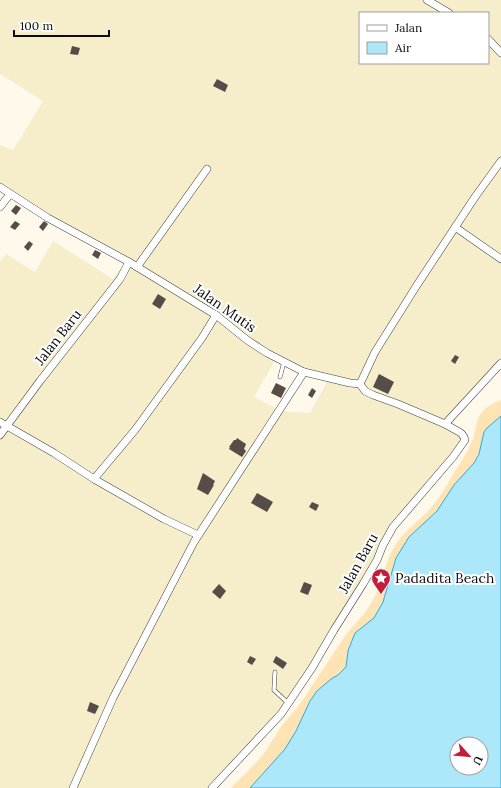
<svg xmlns="http://www.w3.org/2000/svg" width="501" height="788" font-family="Lora,serif">
<style>
.farmland{fill:#f6edca;fill-rule:evenodd}
.sand{fill:#fee4b5}
.water{fill:#ade7fa;stroke:#30a9d5;fill-rule:evenodd}
.building{fill:#564c48}
.lines{fill:none;stroke-linecap:round;stroke-linejoin:round}
.lane-casing{stroke:#3f3f3f;stroke-width:4.5}
.street-casing{stroke:#3f3f3f;stroke-width:8}
.lane{stroke:#fff;stroke-width:3.5}
.street{stroke:#fff;stroke-width:7}
.labels{text-anchor:middle;stroke-width:4;stroke-linejoin:round;paint-order:stroke}
.street-label{font-size:14px;fill:#0c0c0c;stroke:#fff}
.poi-label{font-size:14px;fill:#0c0c0c;stroke:#fff;text-anchor:start}
</style>
<rect width="100%" height="100%" fill="#fff9ec"/>
<path class="farmland" d="M0 0H501V361L443 426 461 436 462 440 459 447 406 513 281 711 213 788H0V262L6 254 35 272 53 241 113 279 123 265V259L0 185V145L13 150 43 101 0 74ZM360 13H488V63H360ZM278 355 311 372 331 374 310 413 281 411 254 397Z"/>
<path class="sand" d="M501 400V416L487 428 484 432 482 445 474 463 454 485 437 511 409 537 396 558 383 602 374 618 367 624 359 629 352 640 346 667 338 675 331 679 317 691 310 701 296 731 285 749 250 788H231L251 768 263 755 280 728 300 704 345 636C354 624 366 614 373 600 382 584 384 563 394 547 403 532 418 522 430 509 438 499 446 488 452 476 459 465 468 452 473 439 477 427 475 418 485 409 490 404 496 403 501 400Z"/>
<path class="water" d="M501 416V788H250L285 749 296 731 310 701 317 691 331 679 338 675 346 667 348 651 355 633 374 618 383 602 396 558 409 537 437 511 454 485 474 463 479 454 484 432 487 428ZM457 744H481V768H457Z"/>
<g class="building">
<path d="M72 46 80 48 78 55 70 54Z"/>
<path d="M217 79 228 85 225 92 213 86Z"/>
<path d="M16 205 21 208 16 215 11 211Z"/>
<path d="M15 221 20 224 15 230 10 227Z"/>
<path d="M44 221 48 224 43 231 39 227Z"/>
<path d="M29 241 33 244 28 251 24 247Z"/>
<path d="M95 250 101 253 98 259 92 255Z"/>
<path d="M158 294 166 299 160 309 152 304Z"/>
<path d="M455 355 459 357 455 364 451 361Z"/>
<path d="M379 374 394 382 388 394 373 387Z"/>
<path d="M276 383 286 388 281 398 271 393Z"/>
<path d="M312 388 316 391 312 398 308 395Z"/>
<path d="M237 438 246 444 244 449 246 451 242 457 229 449 230 447H229L234 440H236Z"/>
<path d="M203 473 215 481 213 485H214L208 495 197 489Z"/>
<path d="M257 493 273 502 267 512 251 503Z"/>
<path d="M312 502 319 505 316 511 309 507Z"/>
<path d="M304 582 312 585 308 595 300 592Z"/>
<path d="M219 584 226 591 220 599 212 592Z"/>
<path d="M250 656 256 659 252 665 247 662Z"/>
<path d="M276 656 287 663 283 669 273 662Z"/>
<path d="M90 702 99 706 95 714 87 711Z"/>
</g>
<g class="lines">
<defs>
<g id="lane">
<path d="M280 377 284 362"/>
<path d="M275 672 274 690 288 703"/>
</g>
<g id="street">
<path d="M427 0 449 13"/>
<path d="M488 39 501 53"/>
<path d="M0 187 48 218 129 262 206 309 216 315 247 340 267 353 304 372 350 383 360 384"/>
<path d="M0 207 10 194"/>
<path d="M455 227 501 259"/>
<path d="M137 267 207 169"/>
<path d="M360 384 375 352 417 285 475 197 501 161"/>
<path d="M0 422 54 453 94 479 164 519 198 535"/>
<path d="M445 424 501 363"/>
<path d="M0 435 40 381 120 279 129 262"/>
<path d="M94 479 135 430 202 338 216 315"/>
<path d="M73 788 113 698 194 542 304 372"/>
<path d="M212 788 281 714 312 668 334 630 363 584 377 560 383 545 393 527 453 457 465 440 464 437 461 433 445 424 398 404 373 395 365 391 360 384"/>
</g>
</defs>
<use href="#lane" class="lane-casing"/>
<use href="#street" class="street-casing"/>
<use href="#lane" class="lane"/>
<use href="#street" class="street"/>
</g>
<defs>
<symbol id="sight-pin" viewBox="-11 -11 22 30"><path d="M0 17L-7.5 6A9.5 9.5 0 1 1 7.5 6Z" fill="#c41d3b" stroke="#fff"/><path d="M0-6L1.8-2.2L6-1.7L2.9 1.2L3.7 5.4L0 3.3L-3.7 5.4L-2.9 1.2L-6-1.7L-1.8-2.2Z" fill="#fff"/></symbol>
</defs>
<g fill-rule="evenodd">
<use href="#sight-pin" x="370" y="567" width="22" height="30"/>
</g>
<g class="labels">
<g class="street-label">
<text transform="translate(225 308) rotate(35)" y="5">Jalan Mutis</text>
<text transform="translate(58 337) rotate(-52)" y="5">Jalan Baru</text>
<text transform="translate(358 563) rotate(-61)" y="5">Jalan Baru</text>
</g>
<g class="poi-label">
<text x="395" y="583">Padadita Beach</text>
</g>
</g>
<rect x="359" y="12" width="130" height="52" fill="#ffffff" stroke="#9e9e9e"/>
<rect x="367" y="25" width="20" height="6" fill="#ffffff" stroke="#9e9e9e"/>
<text x="395" y="32" font-size="12" fill="#0c0c0c">Jalan</text>
<rect x="367" y="42" width="20" height="12" fill="#ade7fa" stroke="#9e9e9e"/>
<text x="395" y="52" font-size="12" fill="#0c0c0c">Air</text>
<g transform="translate(469 756) rotate(117)"><circle r="19" fill="#ffffff" stroke="#9e9e9e"/>
<path d="M0-3L7 15L0 10L-7 15Z" fill="#c41d3b"/>
<text y="-6" font-size="11" font-weight="bold" text-anchor="middle" fill="#0c0c0c">U</text>
</g>
<path d="M14 30v6h95v-6" fill="none" stroke="#0c0c0c" stroke-width="2"/>
<text x="20" y="30" font-size="12" fill="#0c0c0c" stroke="#ffffff" stroke-width="3" paint-order="stroke">100 m</text>
</svg>
